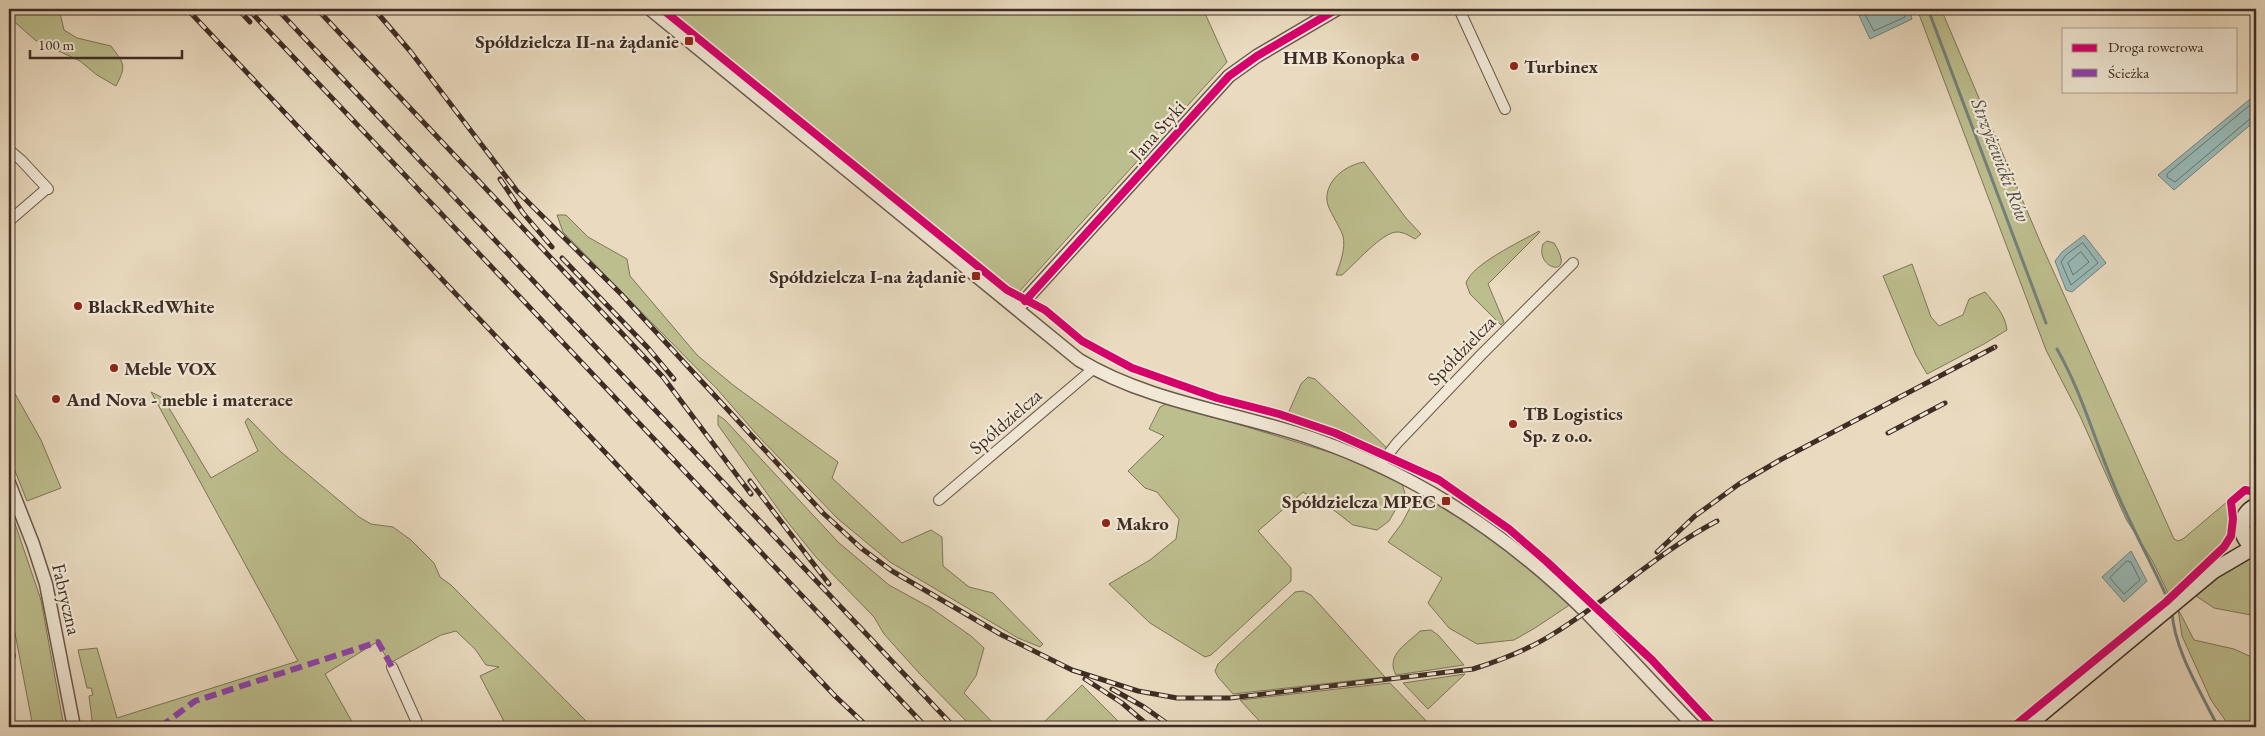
<svg xmlns="http://www.w3.org/2000/svg" width="2265" height="736" font-family="'EB Garamond',serif">
<style>
.green{fill:#bdbe8e;stroke:#7e7559}
.water{fill:#98bab8;stroke:#74817d}
.lines{fill:none;stroke-linecap:round;stroke-linejoin:round}
.shore{stroke:#6c736e;stroke-width:1}
.stream{stroke:#74817d;stroke-width:3}
.minor-casing{stroke:#6a584b;stroke-width:12}
.tertiary-casing{stroke:#6a584b;stroke-width:15}
.secondary-casing{stroke:#3f2c24;stroke-width:18}
.minor{stroke:#f1e8d6;stroke-width:10}
.tertiary{stroke:#f1e8d6;stroke-width:12}
.secondary{stroke:#f1e8d6;stroke-width:15}
.rail-casing{stroke:#3f2c24;stroke-width:5}
.rail{stroke:#f1e8d6;stroke-width:3;stroke-dasharray:9;stroke-linecap:butt}
.quiet{stroke:#8e44ad;stroke-width:6;stroke-dasharray:12 6;stroke-linecap:butt}
.cycleway-casing{stroke:#f1e8d6;stroke-width:11}
.cycleway{stroke:#d6006c;stroke-width:8}
.poi-dot{fill:#8f2418;stroke:#f1e8d6;stroke-width:2}
.labels{text-anchor:middle;stroke-width:4.5;stroke-linejoin:round;paint-order:stroke}
.poi-label{font-size:19px;font-weight:bold;fill:#3f2c24;stroke:#f1e8d6;text-anchor:start}
.street-label{font-size:19px;fill:#3f2c24;stroke:#f1e8d6}
.water-label{font-size:20px;font-style:italic;fill:#555049;stroke:#f1e8d6}
</style>
<rect width="100%" height="100%" fill="#eadbc0"/>
<filter id="stains"><feTurbulence type="fractalNoise" baseFrequency=".004" numOctaves="4"/><feColorMatrix values="0 0 0 0 .2 0 0 0 0 .09 0 0 0 0 .02 0 0 0 .5 -.17"/></filter>
<radialGradient id="worn" r=".72"><stop offset=".6" stop-color="#630" stop-opacity="0"/><stop offset="1" stop-color="#630" stop-opacity=".3"/></radialGradient>
<g class="green">
<path d="M15 9H63L60 13 64 30 77 38 111 46C124 64 127 65 116 86L97 75 80 61 35 40 9 17Z"/>
<path d="M665 9H1203L1227 62 1018 293 950 240Z"/>
<path d="M1917 9H1941L2042 246 2174 539 2178 541 2183 539 2228 501 2231 506 2228 539 2212 556 2168 593 2153 562 2126 519 2080 416 2046 350Z"/>
<path d="M1364 162 1406 218 1421 234 1415 239C1410 236 1404 232 1397 232 1382 232 1354 265 1342 275H1336C1340 264 1346 248 1343 236 1340 226 1328 210 1327 201 1325 180 1346 165 1364 162Z"/>
<path d="M557 215H566L588 237 627 259 630 276 697 355 733 385 838 462 832 478 902 543 931 530 942 537 943 566 969 587 993 593 1043 644 1040 647 1018 638 890 562 838 519 759 437 717 389 563 232Z"/>
<path d="M1539 231 1540 232 1488 284 1504 322 1501 325 1470 294 1466 283C1472 264 1520 242 1539 231Z"/>
<path d="M1547 241 1554 243C1578 280 1534 270 1543 244Z"/>
<path d="M1912 264 1931 317 1939 326 1963 315 1969 299 1985 292C1995 304 2005 314 2007 330L1984 344 1927 374 1916 355 1883 276Z"/>
<path d="M1308 377 1315 379 1390 451 1385 456 1335 433 1287 416 1301 384Z"/>
<path d="M9 383 41 440 61 488 27 501 9 456Z"/>
<path d="M151 392 163 398 211 478 258 451 245 422 248 418 281 452 359 517 371 524 393 527 411 540 434 563 440 577 451 585 592 727H507L480 676 499 667 486 665 475 649 456 631 441 635 390 663 377 642 325 674 355 727H93L89 696 93 695 91 688H87L78 650 97 648 117 718 298 661Z"/>
<path d="M1166 404H1172L1342 456 1402 484 1405 493 1389 521 1377 530 1353 525 1335 511 1303 492 1258 531 1291 568V581L1211 655 1205 657 1150 623 1109 584 1150 560 1176 539 1179 519 1157 492 1145 488 1128 471 1164 436 1149 429 1160 407Z"/>
<path d="M718 415 725 420 838 542 889 585 931 608 971 636 984 648 976 676 964 693 997 727H972L919 673 884 634 874 617 815 556 786 520 718 425Z"/>
<path d="M1424 496 1449 512 1488 530 1574 602 1535 628 1514 640 1477 644 1449 628 1428 603 1442 578 1388 542 1402 523 1414 500Z"/>
<path d="M9 506 41 600 64 727H33L9 602Z"/>
<path d="M2256 558V616L2214 608 2196 596C2214 580 2231 561 2256 558Z"/>
<path d="M1303 591 1311 595 1385 677 1233 694 1218 677 1215 671 1218 664 1295 592Z"/>
<path d="M2178 609 2194 640 2234 649 2256 659V727H2230L2211 700 2182 636Z"/>
<path d="M1431 630 1438 635 1464 665 1396 675C1385 655 1407 644 1420 631Z"/>
<path d="M1465 674 1428 709 1403 683Z"/>
<path d="M1390 683 1432 727H1265L1240 700Z"/>
<path d="M1082 685 1124 727H1039Z"/>
</g>
<g class="water">
<path d="M1856 9H1909L1912 19 1870 39Z"/>
<path d="M2255 95 2256 120 2174 190 2158 175Z"/>
<path d="M2084 235 2106 263 2072 292 2066 290 2055 261 2062 252Z"/>
<path d="M2131 551 2147 581 2124 602 2102 577Z"/>
</g>
<g class="lines">
<g class="shore">
<path d="M1862 9 1874 31 1905 17 1904 9"/>
<path d="M2256 100 2167 174V177L2175 182 2251 118 2256 117"/>
<path d="M2083 243 2098 263 2071 285 2061 262 2066 255Z"/>
<path d="M2081 252 2089 262 2073 275 2068 263Z"/>
<path d="M2127 561 2131 562 2140 580 2124 594 2110 578Z"/>
</g>
<g class="stream">
<path d="M1928 9 2046 323"/>
<path d="M2057 349C2081 391 2094 438 2113 483 2128 521 2148 556 2165 593"/>
<path d="M2172 612C2174 650 2202 694 2218 727"/>
</g>
<defs>
<g id="minor">
<path d="M1459 9 1505 109"/>
<path d="M9 150 21 160 48 189"/>
<path d="M9 221 45 190"/>
<path d="M1379 466 1397 443 1481 355 1573 263"/>
<path d="M939 500 1093 369"/>
<path d="M9 656H10"/>
<path d="M392 667 419 727"/>
</g>
<g id="tertiary">
<path d="M650 9 1079 360C1150 403 1237 412 1314 439 1417 475 1509 536 1586 612 1623 650 1658 689 1695 727"/>
<path d="M1017 309 1229 76 1257 56 1337 9"/>
<path d="M9 483 33 544 46 584 74 727"/>
</g>
<g id="secondary">
<path d="M2256 506C2237 515 2238 539 2256 548"/>
<path d="M2025 727 2213 571 2254 547"/>
</g>
</defs>
<use href="#minor" class="minor-casing"/>
<use href="#tertiary" class="tertiary-casing"/>
<use href="#secondary" class="secondary-casing"/>
<use href="#minor" class="minor"/>
<use href="#tertiary" class="tertiary"/>
<use href="#secondary" class="secondary"/>
<defs>
<g id="rail">
<path d="M187 9 835 696 868 727"/>
<path d="M238 9 250 22"/>
<path d="M248 9 926 727"/>
<path d="M277 9 954 727"/>
<path d="M317 9 663 377 751 494"/>
<path d="M374 9 410 51 517 191 621 294 823 513 861 548 892 571 1000 634 1072 670 1138 691 1177 698H1230L1473 669C1501 660 1528 650 1553 634 1610 599 1658 552 1717 521"/>
<path d="M500 179 523 213 552 247"/>
<path d="M562 258 649 349 674 379"/>
<path d="M1888 433 1945 403"/>
<path d="M750 481 829 584"/>
<path d="M1657 552 1695 516 1739 484 1780 460 1995 347"/>
<path d="M1085 679 1122 703 1150 727"/>
<path d="M1112 689 1144 707 1172 727"/>
</g>
</defs>
<use href="#rail" class="rail-casing"/>
<use href="#rail" class="rail"/>
<g class="quiet">
<path d="M9 493 12 492"/>
<path d="M9 656H10"/>
<path d="M160 727 195 701 378 642 392 667"/>
</g>
<defs>
<g id="cycleway">
<path d="M662 9 1007 290 1045 310 1082 341 1132 368 1217 398 1279 414 1335 433 1439 480 1509 529 1546 561 1652 660 1714 727"/>
<path d="M1025 301 1229 76 1257 56 1337 9"/>
<path d="M2013 727 2166 602 2224 547 2231 536 2233 519 2231 502 2245 490 2256 492"/>
</g>
</defs>
<use href="#cycleway" class="cycleway-casing"/>
<use href="#cycleway" class="cycleway"/>
</g>
<g class="poi-dot">
<rect x="684" y="36" width="10" height="10" rx="2.5"/>
<circle cx="1415" cy="57" r="5"/>
<circle cx="1514" cy="66" r="5"/>
<rect x="971" y="271" width="10" height="10" rx="2.5"/>
<circle cx="78" cy="306" r="5"/>
<circle cx="114" cy="368" r="5"/>
<circle cx="56" cy="399" r="5"/>
<circle cx="1513" cy="424" r="5"/>
<rect x="1441" y="496" width="10" height="10" rx="2.5"/>
<circle cx="1106" cy="523" r="5"/>
</g>
<g class="labels">
<g class="poi-label">
<text x="679" y="48" text-anchor="end">Spółdzielcza II-na żądanie</text>
<text x="1405" y="64" text-anchor="end">HMB Konopka</text>
<text x="1524" y="73">Turbinex</text>
<text x="966" y="283" text-anchor="end">Spółdzielcza I-na żądanie</text>
<text x="88" y="313">BlackRedWhite</text>
<text x="124" y="375">Meble VOX</text>
<text x="66" y="406">And Nova - meble i materace</text>
<text x="1523" y="420">TB Logistics<tspan x="1523" dy="22">Sp. z o.o.</tspan></text>
<text x="1436" y="508" text-anchor="end">Spółdzielcza MPEC</text>
<text x="1116" y="530">Makro</text>
</g>
<g class="street-label">
<text transform="translate(1157 130) rotate(-48)" y="7">Jana Styki</text>
<text transform="translate(1461 350) rotate(-46)" y="7">Spółdzielcza</text>
<text transform="translate(1005 421) rotate(-41)" y="7">Spółdzielcza</text>
<text transform="translate(67 599) rotate(77)" y="7">Fabryczna</text>
</g>
<g class="water-label">
<text transform="translate(2001 160) rotate(69)" y="7">Strzyżewicki Rów</text>
</g>
</g>
<rect width="2265" height="736" fill="none" stroke="#eadbc0" stroke-width="30"/>
<rect x="10" y="10" width="2245" height="716" fill="none" stroke="#3f2c24" stroke-width="2.5"/>
<rect x="15" y="15" width="2235" height="706" fill="none" stroke="#3f2c24"/>
<rect x="2062" y="28" width="175" height="65" fill="#f1e8d6" stroke="#aa9d8f"/>
<rect x="2072" y="44" width="25" height="8" fill="#d6006c" stroke="#aa9d8f"/>
<text x="2108" y="52" font-size="15" fill="#3f2c24">Droga rowerowa</text>
<rect x="2072" y="69" width="25" height="8" fill="#8e44ad" stroke="#aa9d8f"/>
<text x="2108" y="78" font-size="15" fill="#3f2c24">Ścieżka</text>
<path d="M30 50v8h152v-8" fill="none" stroke="#3f2c24" stroke-width="2.5"/>
<text x="38" y="50" font-size="15" fill="#3f2c24" stroke="#f1e8d6" stroke-width="4" paint-order="stroke">100 m</text>
<rect width="100%" height="100%" filter="url(#stains)"/>
<rect width="100%" height="100%" fill="url(#worn)"/>
</svg>
